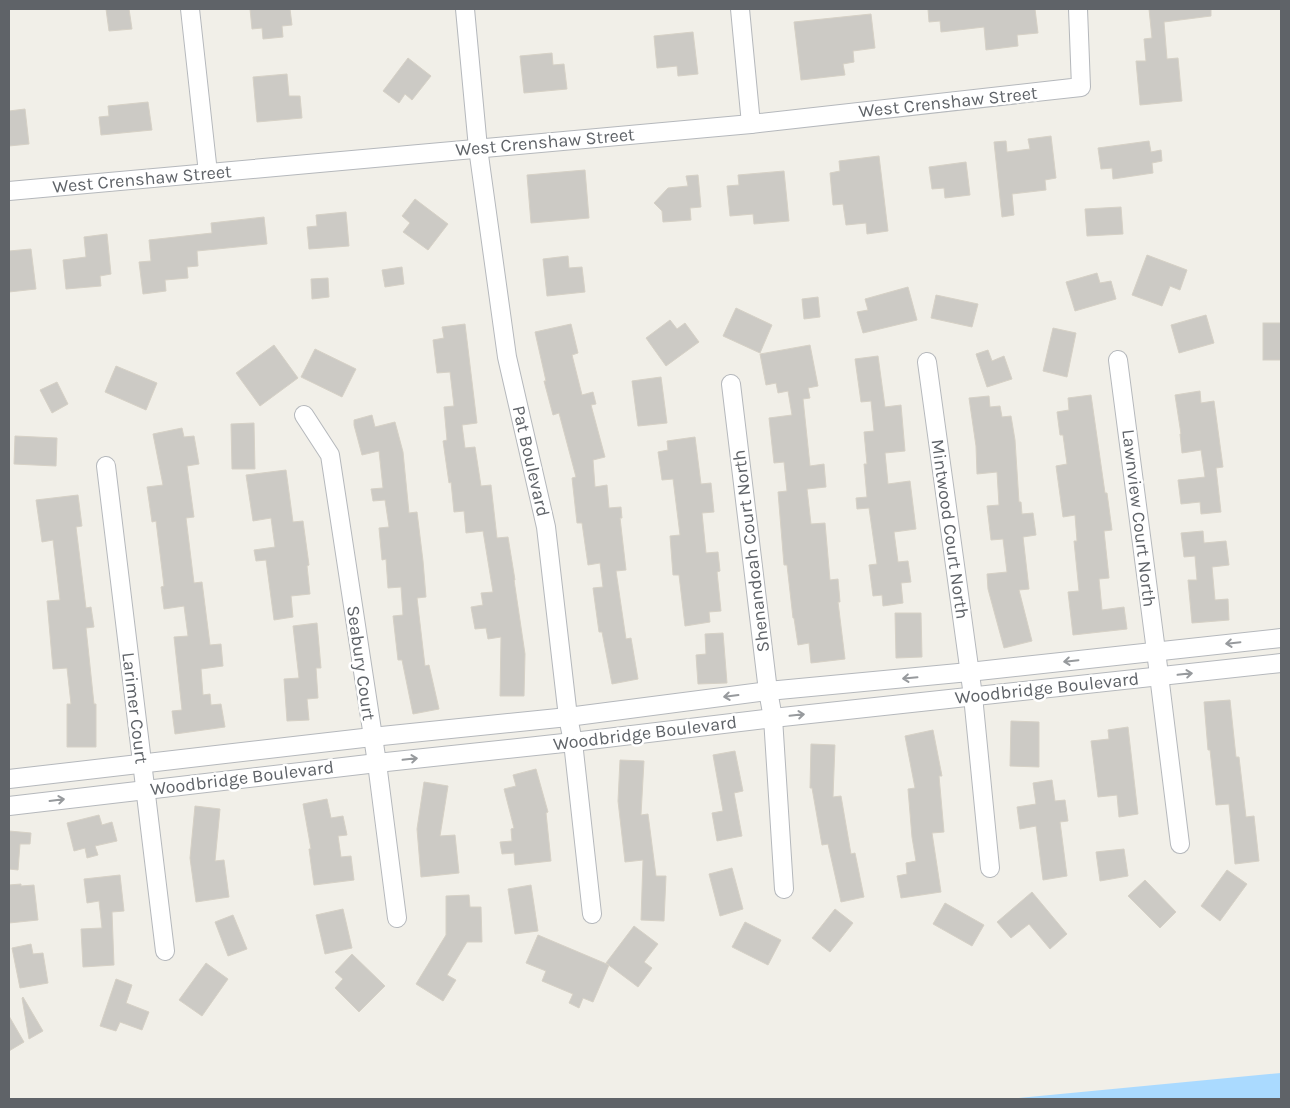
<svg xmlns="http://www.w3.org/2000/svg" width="1290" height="1108" font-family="Karla,sans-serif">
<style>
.water{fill:#aadaff}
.building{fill:#cccac5;stroke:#d6d1c6}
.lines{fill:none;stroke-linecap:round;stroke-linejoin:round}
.minor-casing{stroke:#b5b8bc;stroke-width:20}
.minor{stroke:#fff;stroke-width:18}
.oneway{stroke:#979a9d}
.labels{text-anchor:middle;stroke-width:5;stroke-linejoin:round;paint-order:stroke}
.street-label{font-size:18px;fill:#5f6368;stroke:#fff}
</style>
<rect width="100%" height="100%" fill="#f1efe8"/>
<path class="water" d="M1281 1073V1099H1009Z"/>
<g class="building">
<path d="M106 9H129L132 29 109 31Z"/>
<path d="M250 9H290L292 25 282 26 283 37 263 39 262 28 252 29Z"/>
<path d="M928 9H1035L1038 33 1017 35 1018 46 986 50 984 27 941 32 940 21 929 22Z"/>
<path d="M1149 9H1211V16L1164 22 1167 59 1178 58 1182 101 1140 105 1136 61H1146L1144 39 1152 38Z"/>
<path d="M871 14 875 48 853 51 854 62 843 64 845 75 801 80 794 22Z"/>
<path d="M693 32 698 74 678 76 677 66 657 68 654 36Z"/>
<path d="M552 53 553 65 564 64 567 89 524 93 520 56Z"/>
<path d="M408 58 431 76 412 100 405 94 399 103 383 91Z"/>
<path d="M287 74 289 96H300L302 118 257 122 253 77Z"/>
<path d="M148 102 152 130 101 135 99 117 109 116 108 106Z"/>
<path d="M25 109 29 144 9 146V111Z"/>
<path d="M1051 136 1056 178 1045 180 1046 190 1012 194 1014 215 1002 217 994 142 1006 141 1007 152 1030 149 1028 139Z"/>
<path d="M1149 141 1151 152 1161 150 1162 161 1152 163 1153 173 1113 179 1112 168 1101 169 1098 148Z"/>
<path d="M879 156 888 231 867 234 866 223 846 225 843 204 833 205 830 173 840 171 839 161Z"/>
<path d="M966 162 970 195 945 198 944 188 932 189 929 167Z"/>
<path d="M585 170 589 218 531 223 527 175Z"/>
<path d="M784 171 789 221 754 224 753 214 730 216 727 186 739 185 738 175Z"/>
<path d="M698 175 701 207 690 208 691 220 663 222 662 211 654 203 668 188 688 186 686 176Z"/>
<path d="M415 199 448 224 428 250 403 232 410 223 402 216Z"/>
<path d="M1121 207 1123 234 1087 236 1085 209Z"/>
<path d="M346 212 349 246 309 249 307 227 317 226 316 215Z"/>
<path d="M264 217 267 244 197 251 198 266 187 267 188 278 165 280 166 291 143 294 139 262 151 261 149 240 212 233 211 223Z"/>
<path d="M107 234 111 274 100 276 101 286 66 289 63 260 86 257 84 237Z"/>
<path d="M31 249 36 289 9 292V251Z"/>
<path d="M1147 255 1187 270 1180 290 1170 286 1162 306 1132 295Z"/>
<path d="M568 256 569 268 582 267 585 292 547 296 543 259Z"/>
<path d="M402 267 404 284 385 287 382 270Z"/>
<path d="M1097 273 1100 283 1111 281 1116 299 1075 311 1066 282Z"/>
<path d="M328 278 329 297 312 299 311 279Z"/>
<path d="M908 287 917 320 863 333 857 312 868 310 865 299Z"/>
<path d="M936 295 978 304 972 327 931 318Z"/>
<path d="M818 297 820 317 804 319 802 299Z"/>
<path d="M736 308 772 325 760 353 723 336Z"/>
<path d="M1206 315 1214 343 1179 353 1171 325Z"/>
<path d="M670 320 677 329 685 323 699 342 666 366 646 338Z"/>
<rect x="1263" y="323" width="18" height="37"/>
<path d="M465 324 477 423 462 425 465 448 475 447 481 486 491 485 497 538 508 537 515 580H514L525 654 524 696H500L501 637 488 639 486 628 475 629 471 607 483 605 481 593 493 592 483 531 466 533 464 511 454 512 451 482 449 483 443 441 447 440 444 407 454 406 450 372 437 373 433 340 444 338 442 327Z"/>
<path d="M571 324 578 353 572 355 582 395 593 392 596 404 591 405 605 457 593 460 595 487 607 485 609 508 621 507 622 518H620L626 570 616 571 626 639 631 638 638 679 612 684 602 632H599L593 588 603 587 600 563 588 565 582 523H577L572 478 576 477 559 413 553 415 544 381H546L535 332Z"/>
<path d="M1053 328 1076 333 1067 377 1043 371Z"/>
<path d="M274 345 298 378 260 406 236 373Z"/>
<path d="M810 345 818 386 808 388 810 398 803 399 810 466 824 464 826 487 807 489 811 524 825 523 830 580 838 579 840 602H838L845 659 811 663 809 643 798 645 794 618H793L787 565H784L778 492 787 491 784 462 774 463 769 418 792 415 788 391 778 393 776 383 766 385 760 354Z"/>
<path d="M315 349 356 369 342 397 301 377Z"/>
<path d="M988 350 992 361 1004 356 1012 379 987 387 976 354Z"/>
<path d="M878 356 885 407 901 405 905 451 885 453 888 484 910 481 916 529 894 532 898 562 908 561 911 582 901 583 903 603 883 606 882 595 873 596 869 565 877 564 869 508 857 509 856 498 867 497 864 464H867L864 432 874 431 871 401 861 402 855 359Z"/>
<path d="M116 366 157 383 146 410 105 392Z"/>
<path d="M661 377 667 423 638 426 632 381Z"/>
<path d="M57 382 68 404 52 413 40 390Z"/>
<path d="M1200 391 1201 403 1214 401 1223 467 1216 468 1221 512 1201 514 1200 502 1181 504 1178 480 1205 477 1201 450 1182 453 1180 434H1181L1175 395Z"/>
<path d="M1091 395 1105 493H1107L1112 530 1104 531 1109 578 1099 579 1102 610 1124 607 1127 629 1073 635 1068 592 1079 591 1074 541H1077L1075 515 1063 517 1056 466 1067 464 1063 435H1060L1057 412 1069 410 1068 398Z"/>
<path d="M989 396 990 407 1000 406 1002 417 1011 416 1015 440 1019 502H1021L1022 514 1033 513 1036 535 1023 537 1029 589 1019 590 1032 641 1004 648 988 589 987 574 1007 572 1003 539 991 540 987 506 999 505 997 472 977 474 976 446 969 398Z"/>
<path d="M372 415 375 427 395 422 403 452 409 513 417 512 423 561 426 597 417 598 425 666 429 665 439 709 413 714 402 660H398L393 616 403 615 401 587 388 588 386 559 382 560 379 528 389 527 385 500 373 501 371 489 383 488 379 451 362 455 354 425V420Z"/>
<path d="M254 423 255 469H232L231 424Z"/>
<path d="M182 428 184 437 194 436 199 464 187 466 194 517 186 518 194 583 202 582 210 645 221 644 223 666 201 669 203 695 210 694 211 705 221 704 225 727 175 734 172 711 182 710 174 637 188 636 184 606 164 609 161 587 164 586 156 521 152 522 147 487 163 485 153 434Z"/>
<path d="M15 436 57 438 56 466 14 464Z"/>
<path d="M695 437 701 484 711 483 714 512 702 513 706 553 718 552 720 571 717 572 721 611 709 612 710 622 685 626 679 575H673L670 536 680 535 673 479 662 480 658 452 668 450 667 441Z"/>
<path d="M286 470 293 522 303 521 309 565 307 566 310 594 291 596 293 617 274 620 266 560 256 561 254 550 275 547 271 518 253 521 246 475Z"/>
<path d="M78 495 82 526 76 527 86 608 91 607 94 627 86 628 94 704H96V747H67V704H71L67 668 53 669 47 601 60 600 53 540 42 542 36 500Z"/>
<path d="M1203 531 1204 543 1226 541 1229 565 1212 567 1215 600 1228 599 1229 620 1192 623 1188 580H1197L1195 556 1184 557 1181 533Z"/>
<path d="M895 613H921L922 657 896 658Z"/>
<path d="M317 623 321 668H316L318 698 307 699 309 720 287 721 284 679 299 678 293 626Z"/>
<path d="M723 633 727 683 698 684 696 655 706 654 705 634Z"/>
<path d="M1230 700 1236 757H1239L1246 817 1254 816 1259 861 1235 864 1229 804 1216 805 1210 750H1208L1204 702Z"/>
<path d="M1011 721 1039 722V767L1010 766Z"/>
<path d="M1128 727 1138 814 1119 817 1117 795 1098 797 1091 741 1109 739 1108 730Z"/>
<path d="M933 730 942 776H939L944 832 932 833 941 892 901 898 897 876 907 874 906 863 916 861 912 837 908 789 915 788 905 736Z"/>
<path d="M811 744 835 745 833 797 841 796 851 854 855 853 864 897 841 902 828 844 822 845 812 788H810Z"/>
<path d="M735 751 743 791 734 793 742 836 717 841 712 813 723 811 713 755Z"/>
<path d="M620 760 644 761 641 815 648 814 656 876H666L664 921 641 920 643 860 625 862 618 801Z"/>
<path d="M536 769 548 812 546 813 551 861 515 865 514 853 502 854 500 842 512 841 511 829 514 828 504 789 516 786 513 775Z"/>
<path d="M1052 780 1055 801 1065 800 1068 821 1060 822 1067 876 1043 880 1036 826 1020 829 1017 807 1036 804 1033 783Z"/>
<path d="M424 782 448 786 440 836 455 835 459 873 421 877 417 829Z"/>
<path d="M327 799 331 818 343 816 347 835 338 836 341 857 351 856 354 880 314 885 309 849H311L303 804Z"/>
<path d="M195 806 220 809 215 861 224 860 229 897 196 902 190 858Z"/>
<path d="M99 815 102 825 112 822 117 841 95 846 98 855 87 858 85 848 74 851 67 823Z"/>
<path d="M9 831 31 833 30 844H20L18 870 9 869Z"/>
<path d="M1124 849 1128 876 1100 881 1096 852Z"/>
<path d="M732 868 743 909 720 916 709 874Z"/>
<path d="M1227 870 1247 884 1220 921 1201 906Z"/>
<path d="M120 875 124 911 112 912 114 965 83 967 81 929 102 928 99 901 87 903 84 879Z"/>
<path d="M1145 880 1176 912 1160 928 1128 896Z"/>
<path d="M21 884V886L34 885 38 920 9 923V885Z"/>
<path d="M531 885 538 931 515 934 508 889Z"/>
<path d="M1032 892 1067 934 1050 949 1029 924 1011 938 997 922Z"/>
<path d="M469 895 470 907H481L482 942H467L447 975 456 980 443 1001 416 984 446 935V896Z"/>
<path d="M945 903 984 925 972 946 933 924Z"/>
<path d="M343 909 352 948 325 954 316 915Z"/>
<path d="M835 909 853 923 830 952 812 938Z"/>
<path d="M233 915 247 949 228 956 215 922Z"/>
<path d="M745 922 781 940 768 965 732 947Z"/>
<path d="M634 926 658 944 644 962 652 968 638 987 606 963Z"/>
<path d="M538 935 609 965 593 1002 583 998 579 1008 569 1003 573 994 542 981 546 971 526 963Z"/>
<path d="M31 944 33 954 43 953 48 983 20 988 12 948Z"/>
<path d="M352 954 385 986 359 1012 335 988 343 979 335 972Z"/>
<path d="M206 963 228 979 202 1016 179 1000Z"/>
<path d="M116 979 132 985 126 1003 149 1012 142 1030 120 1022 116 1031 100 1026Z"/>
<path d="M23 997 43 1031 29 1039 22 998Z"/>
<path d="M9 1016 24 1042 9 1051Z"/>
</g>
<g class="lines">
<defs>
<g id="minor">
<path d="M190 9 208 173"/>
<path d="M465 9 478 148 507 357 546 527 568 717 573 742 592 914"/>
<path d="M740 9 751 124"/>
<path d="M9 191 751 124 1081 87 1078 9"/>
<path d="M1118 360 1156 651 1180 844"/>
<path d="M927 362 973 696 990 868"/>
<path d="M731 384 768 691 773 718 784 889"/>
<path d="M304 415 330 455 377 763 397 918"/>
<path d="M106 466 165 951"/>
<path d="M9 779 372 737 568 717 768 691 969 672 1281 638"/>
<path d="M9 806 377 763 573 742 773 718 1281 663"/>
</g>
</defs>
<use href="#minor" class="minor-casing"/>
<use href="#minor" class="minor"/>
</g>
<defs><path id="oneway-shaft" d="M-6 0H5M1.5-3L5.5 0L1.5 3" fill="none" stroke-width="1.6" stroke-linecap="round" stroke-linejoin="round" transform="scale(1.25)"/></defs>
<g class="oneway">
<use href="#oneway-shaft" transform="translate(1233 643) rotate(174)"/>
<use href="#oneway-shaft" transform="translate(1071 661) rotate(174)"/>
<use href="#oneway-shaft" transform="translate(1185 674) rotate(-6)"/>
<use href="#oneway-shaft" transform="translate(910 678) rotate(175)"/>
<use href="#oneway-shaft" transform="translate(731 696) rotate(173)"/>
<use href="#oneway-shaft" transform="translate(797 715) rotate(-6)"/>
<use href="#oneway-shaft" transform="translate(410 759) rotate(-6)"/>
<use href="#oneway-shaft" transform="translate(57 800) rotate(-7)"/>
</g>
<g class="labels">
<g class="street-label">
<text transform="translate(948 102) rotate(-6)" y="6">West Crenshaw Street</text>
<text transform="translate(545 142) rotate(-5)" y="6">West Crenshaw Street</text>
<text transform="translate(142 179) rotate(-5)" y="6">West Crenshaw Street</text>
<text transform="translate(531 461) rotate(77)" y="6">Pat Boulevard</text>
<text transform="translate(1139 518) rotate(83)" y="6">Lawnview Court North</text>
<text transform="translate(950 529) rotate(82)" y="6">Mintwood Court North</text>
<text transform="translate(751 551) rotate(-97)" y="6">Shenandoah Court North</text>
<text transform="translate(361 663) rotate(82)" y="6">Seabury Court</text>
<text transform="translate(1047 688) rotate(-6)" y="6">Woodbridge Boulevard</text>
<text transform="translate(135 708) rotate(83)" y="6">Larimer Court</text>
<text transform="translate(645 733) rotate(-7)" y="6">Woodbridge Boulevard</text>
<text transform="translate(242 778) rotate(-7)" y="6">Woodbridge Boulevard</text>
</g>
</g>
<rect width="1290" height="1108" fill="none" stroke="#5f6368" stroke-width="20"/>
</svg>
